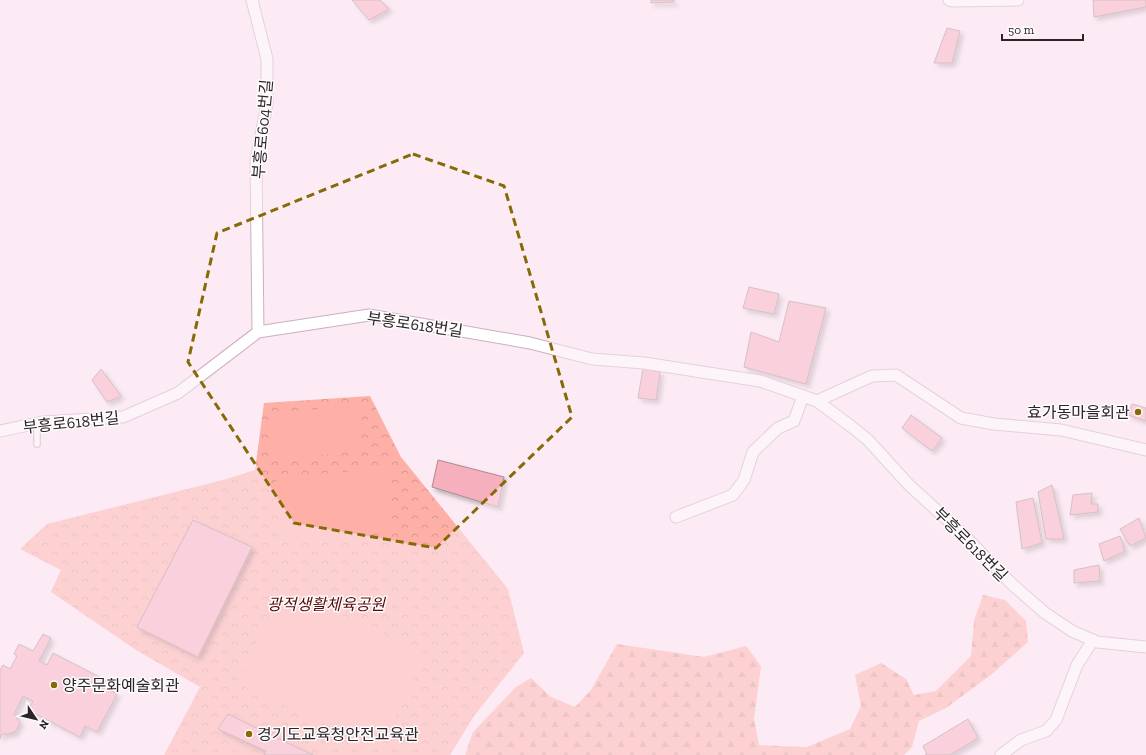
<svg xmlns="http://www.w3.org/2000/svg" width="1146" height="755" font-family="'Zilla Slab','Noto Sans KR',serif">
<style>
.forest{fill:url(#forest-firs)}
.park{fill:url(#park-crowns)}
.pitch{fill:#feb0a7}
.building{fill:#f6afbd;stroke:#a98b90;filter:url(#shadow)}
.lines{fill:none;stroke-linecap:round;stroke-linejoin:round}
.lane-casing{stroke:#cbafbe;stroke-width:8}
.street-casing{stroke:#cbafbe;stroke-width:13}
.lane{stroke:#fff;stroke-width:5.5}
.street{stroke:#fff;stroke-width:11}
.marked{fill:none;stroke:#856a06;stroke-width:3;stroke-dasharray:8 5;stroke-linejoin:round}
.poi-dot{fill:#856a06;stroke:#fdfdfd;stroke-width:1.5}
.labels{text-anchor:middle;stroke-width:3;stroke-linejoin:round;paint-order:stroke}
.street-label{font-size:16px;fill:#2e2329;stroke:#fdfdfd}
.poi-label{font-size:16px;fill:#2e2329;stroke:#fdfdfd;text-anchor:start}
.park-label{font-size:16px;font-style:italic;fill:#580a0b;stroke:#fdfdfd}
</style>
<defs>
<pattern id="forest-firs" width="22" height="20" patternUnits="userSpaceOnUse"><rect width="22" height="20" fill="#feb0a7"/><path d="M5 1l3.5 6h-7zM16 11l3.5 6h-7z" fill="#da9790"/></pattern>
<pattern id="park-crowns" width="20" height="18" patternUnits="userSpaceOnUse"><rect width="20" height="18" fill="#feb0a7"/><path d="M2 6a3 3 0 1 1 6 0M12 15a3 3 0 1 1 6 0" fill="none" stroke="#da9790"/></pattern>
<filter id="shadow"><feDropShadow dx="3.5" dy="3.5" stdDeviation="2" flood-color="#0004"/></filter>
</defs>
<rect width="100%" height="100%" fill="#fcebf4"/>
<path class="forest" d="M983 595 1005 600 1026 621 1028 642 992 674 946 708 919 721 912 747 904 755H465L473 732 516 687 531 678 551 697 575 707 591 690 617 644 704 657 746 646 761 666 754 719 759 745 807 747 850 729 861 706 855 675 881 663 906 679 914 695 936 691 971 656 974 621Z"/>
<path class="park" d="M370 396 401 457 508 589 524 653 474 716 450 755H164L200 687 136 650 51 592 61 570 20 549 47 524 223 480 255 470 264 403Z"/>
<g class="pitch">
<path d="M359 406 360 451 268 461 273 413Z"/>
<path d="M389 469 393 532 283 541 276 477Z"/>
<path d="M282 587 424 653 380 749 237 683Z"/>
</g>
<g class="building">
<path d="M352 0H380L389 9 369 20Z"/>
<path d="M651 0H674V2L651 3Z"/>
<path d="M1093 0H1146V7L1094 17Z"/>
<path d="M947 28 960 31 952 63H934Z"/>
<path d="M749 287 779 294 774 314 743 308Z"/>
<path d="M789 301 826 308 806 384 744 367 751 332 779 342Z"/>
<path d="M643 368 660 372 656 400 638 398Z"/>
<path d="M101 369 121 396 107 402 92 380Z"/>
<path d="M1132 404 1146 408V421L1128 415Z"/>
<path d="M911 415 942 438 932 451 902 428Z"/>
<path d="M438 460 504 477 498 507 432 487Z"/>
<path d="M1052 485 1064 539H1046L1038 492Z"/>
<path d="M1092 493 1091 504H1098V512L1070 515 1073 495Z"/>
<path d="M1033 498 1042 543 1022 549 1016 502Z"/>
<path d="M1139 518 1146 538 1130 546 1120 529Z"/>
<path d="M193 520 252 547 198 657 137 627Z"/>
<path d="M1120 536 1125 551 1104 561 1099 544Z"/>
<path d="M1099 565 1100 581 1074 583V570Z"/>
<path d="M43 634 51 638 39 661 47 665 53 653 109 682 106 688 117 694 97 732 85 726 80 737 28 710 33 701 23 696 14 714 20 722 18 727 15 732 9 734H2L0 739V670L3 665 10 669 17 656 14 654 19 644 33 651Z"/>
<path d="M228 714 279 739 313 755H264L266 751 218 729Z"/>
<path d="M968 719 978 738 950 755H925L927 754 923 746Z"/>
</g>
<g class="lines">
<defs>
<path id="lane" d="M37 444V424"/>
<g id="street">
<path d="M252 0 267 59V104L256 161 258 332"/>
<path d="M949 0 952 1 1018 0"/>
<path d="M817 401 872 376 896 375 961 418 994 424 1061 430 1146 450"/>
<path d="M0 431 43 422 123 417 178 393 258 332 369 315 530 343 592 359 644 363 760 381 817 401 852 427 868 440 909 485 964 535 987 559 1014 586 1045 613 1072 631 1097 642 1146 647"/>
<path d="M676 517 733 495 744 480 753 452 778 428 794 421 803 396"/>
<path d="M1001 755 1021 740 1046 731 1056 720 1077 665 1093 640"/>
</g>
</defs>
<use href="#lane" class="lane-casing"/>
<use href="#street" class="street-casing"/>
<use href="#lane" class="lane"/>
<use href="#street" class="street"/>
</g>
<path d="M0 0H1146V755H0ZM413 154 504 186 572 417 436 548 294 523 188 362 217 233Z" fill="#fcebf4" fill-opacity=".55" fill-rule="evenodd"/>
<path class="marked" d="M413 154 504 186 572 417 436 548 294 523 188 362 217 233Z"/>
<g class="poi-dot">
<circle cx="1138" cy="412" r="4"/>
<circle cx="54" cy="685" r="4"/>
<circle cx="249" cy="734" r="4"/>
</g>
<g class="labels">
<g class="street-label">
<text transform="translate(262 129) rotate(-85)" y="6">부흥로604번길</text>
<text transform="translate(415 324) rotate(8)" y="6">부흥로618번길</text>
<text transform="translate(71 422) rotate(-6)" y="6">부흥로618번길</text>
<text transform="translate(971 544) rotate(45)" y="6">부흥로618번길</text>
</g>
<g class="poi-label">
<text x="1130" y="418" text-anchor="end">효가동마을회관</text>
<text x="62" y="691">양주문화예술회관</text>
<text x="257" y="740">경기도교육청안전교육관</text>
</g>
<g class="park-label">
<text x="326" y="610">광적생활체육공원</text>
</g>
</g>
<g transform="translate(36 719) rotate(125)" stroke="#fdfdfd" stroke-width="3" paint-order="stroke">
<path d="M0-3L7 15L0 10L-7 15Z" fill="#2e2329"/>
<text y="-6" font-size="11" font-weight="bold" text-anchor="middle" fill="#2e2329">N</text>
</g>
<path d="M1002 34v6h81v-6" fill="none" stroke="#2e2329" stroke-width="2"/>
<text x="1008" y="34" font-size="12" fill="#2e2329" stroke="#fdfdfd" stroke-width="3" paint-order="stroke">50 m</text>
</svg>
